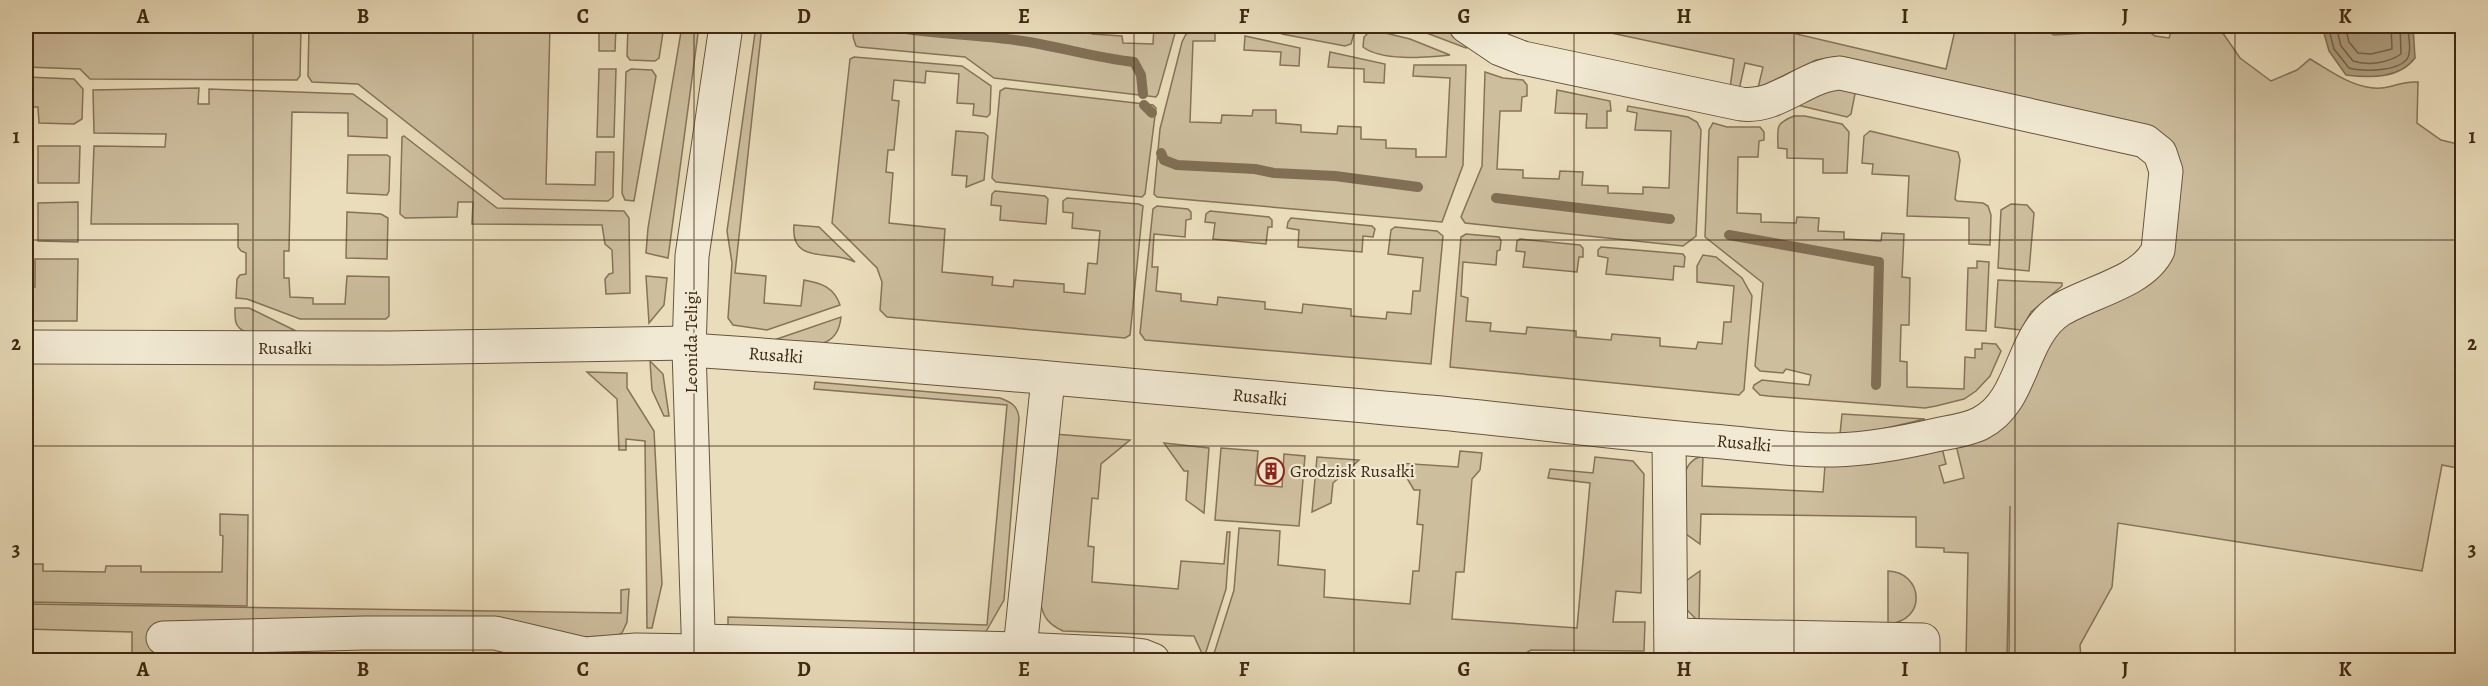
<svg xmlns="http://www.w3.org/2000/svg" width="2488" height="686" font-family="Alegreya,serif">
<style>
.green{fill:#cdbe9e;stroke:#857358;stroke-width:1.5}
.water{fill:#af9f82;stroke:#816f55;stroke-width:1.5}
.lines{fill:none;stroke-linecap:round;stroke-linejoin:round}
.shore{stroke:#76644a;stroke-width:1.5}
.stream{stroke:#816f55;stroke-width:10}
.minor-casing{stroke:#68553c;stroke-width:35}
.minor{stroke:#f1e9d3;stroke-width:33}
.grid{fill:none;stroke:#3d2812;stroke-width:1.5;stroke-opacity:0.55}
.labels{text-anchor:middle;stroke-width:4.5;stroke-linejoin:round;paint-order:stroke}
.street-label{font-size:18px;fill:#3d2812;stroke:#f1e9d3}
.poi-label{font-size:18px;fill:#3d2812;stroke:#f1e9d3;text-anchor:start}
.neatline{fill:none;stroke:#3d2812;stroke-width:2}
.grid-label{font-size:20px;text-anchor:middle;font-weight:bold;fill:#3d2812}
</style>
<rect width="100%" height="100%" fill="#eaddbb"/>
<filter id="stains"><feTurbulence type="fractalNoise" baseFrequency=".00333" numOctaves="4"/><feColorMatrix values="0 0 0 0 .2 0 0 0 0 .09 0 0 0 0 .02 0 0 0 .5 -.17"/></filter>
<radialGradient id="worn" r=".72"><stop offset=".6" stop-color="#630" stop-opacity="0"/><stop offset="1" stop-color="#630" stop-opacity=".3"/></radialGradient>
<g class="green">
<path d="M26 26 295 32 296 26H301L300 76 297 80 90 79 80 69 26 67Z"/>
<path d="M309 26H550L546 184 595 185 596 152H614L613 197 608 201 504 199 358 84 312 82 308 76Z"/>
<path d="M599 26H616L615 51H599Z"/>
<path d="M628 26H664L659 58 655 61 630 60 627 56Z"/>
<path d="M682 26H699L668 258 646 253 648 228Z"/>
<path d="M756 26H762L735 273 766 276 764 303 801 306 804 280C821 283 834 287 840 305L767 330 733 325 728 318 732 263 727 231Z"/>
<path d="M855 26 1092 27V34L1122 36 1123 43 1153 44 1154 26H1177L1158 94 1156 97 994 78 965 57 859 47 856 46 853 37Z"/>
<path d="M1278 26H1351L1355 30 1351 44 1345 46 1282 34 1278 31Z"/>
<path d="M1408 26H1450L1472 46 1466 48Z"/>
<path d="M1578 26H1793L1792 33 1946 69 1956 26H2038L2054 35 2087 33 2101 26H2141L2155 36 2169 38 2173 26H2218L2240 58 2271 81 2297 70 2310 59C2331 71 2355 90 2381 88 2395 87 2401 81 2418 82L2417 123 2441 140 2462 145V469L2442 465 2422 571 2118 523 2112 587 2080 645 2081 660H2009L2010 506 2007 660H1966L1968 553 1944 552V548L1916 547V517L1701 514 1700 544 1686 534C1685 511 1672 462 1703 456L1702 486 1823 492 1825 465 1941 444 1946 464 1939 466 1944 483 1964 478 1955 441 2052 330 2150 280 2180 167 1830 58 1816 60 1758 88 1763 67 1745 63 1739 90 1730 88 1734 59Z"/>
<path d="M1377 31 1410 39 1450 55C1427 57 1383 62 1363 47L1364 37 1369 32Z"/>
<path d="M1192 32H1215V41H1193L1190 122 1221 123 1222 115 1252 116 1253 110H1276V123L1301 125V132L1337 134 1338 126 1361 127V139L1386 140V148L1416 149V157H1446L1450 78 1413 76 1414 65H1466L1463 165 1442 222 1157 197 1154 194 1160 129 1182 42 1186 34Z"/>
<path d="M1245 36 1300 48 1299 66 1280 65 1281 52 1244 50Z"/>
<path d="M1330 52 1385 64 1384 83 1364 82V69L1328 67Z"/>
<path d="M854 57 962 66 991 86 990 114 987 117 973 115 974 104 957 103 959 74 926 71 925 83 894 80 892 100 899 101 894 150H888L886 172 893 173 889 223 945 229 942 272 993 277 992 285 1013 287 1014 280 1064 284V292L1085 294 1088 263 1097 264 1100 231 1072 228 1073 213 1063 212V201L1067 198 1139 204 1143 206 1130 335 1125 338 887 317 880 310 882 282 877 268 832 223 850 59Z"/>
<path d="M599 69H616L614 137H597Z"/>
<path d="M631 69 652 70 656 76 634 201 625 200 622 193 626 72Z"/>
<path d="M1485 72 1503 78 1523 80 1527 85V96L1522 97 1521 111H1500L1497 169 1523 170V178L1559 179 1560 171 1583 172 1582 185 1608 186V193L1643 194V187L1669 188 1671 131 1635 130 1637 113 1627 111 1628 106 1688 117 1697 122 1701 130 1696 236 1683 246 1465 223 1461 217 1482 166Z"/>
<path d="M26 77 74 79 83 89 82 119 74 124 39 123 38 107H26Z"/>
<path d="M1832 87 1856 89 1851 114 1847 117 1793 104Z"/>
<path d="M199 88 198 104H209V89L353 94 387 119V138L348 136V113L292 112 289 251H284V278H289L290 297 313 298V304H345L347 276 389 277V316L386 319H300L247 299 236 298 237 279 240 275 246 274V253L241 251 238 247V224H91L94 146 165 147 166 134 94 133 93 90Z"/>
<path d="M1005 88 1153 105 1156 108 1145 194 1142 197 996 182 992 178 1000 91Z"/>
<path d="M1557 90 1610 101 1611 111H1607V128H1586L1587 114 1555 113Z"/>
<path d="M1794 116H1805L1842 124 1849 132 1847 173H1823V159L1787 158V149L1778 148C1778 128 1774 124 1794 116Z"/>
<path d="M1713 123 1727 127H1760L1764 132V140L1759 141 1758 157H1738L1737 213 1761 214V222L1796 223 1797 217 1819 218 1818 231 1844 232V239L1881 241 1882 233 1904 234 1902 277 1910 278 1909 325H1901L1900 361 1907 362V387L1964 389 1965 357 1975 358V349H1982V343L1996 344 2001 351 1990 376 1976 391 1964 399 1936 406 1925 408 1768 396 1760 395 1753 388 1754 385 1762 380 1809 385 1811 375 1786 369 1783 373 1760 371 1755 366 1763 283 1705 237 1709 130Z"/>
<path d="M956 131 984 133 988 136 984 180 966 187 967 176 952 175Z"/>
<path d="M1870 131 1958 152 1960 160 1955 199 1957 201 1983 203 1988 206 1991 215 1990 245 1969 244V218L1907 216 1909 176 1872 174 1873 164 1862 163 1864 136Z"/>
<path d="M404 136 497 208 624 211 629 218 630 293 606 294 605 279 609 274 613 273 612 250 605 244 602 225 472 224 473 202H458L457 217 405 218 400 214 402 137Z"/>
<path d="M38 146H80L79 183H38Z"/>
<path d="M348 155H387L390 157 389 191 387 195 347 193Z"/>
<path d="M995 191 1045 196 1048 199 1046 224 1000 220 1001 206 991 205 992 194Z"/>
<path d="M78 202V242L38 241V203Z"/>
<path d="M2011 204 2027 205 2034 213 2029 271 1998 268 2001 210Z"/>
<path d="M1157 206 1188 209 1191 212V219L1186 220 1185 237 1154 234 1152 267H1158L1156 291 1181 294V301L1217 305 1218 297 1265 302V309L1302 313 1303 304 1351 309V316L1386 319 1387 312 1411 314 1413 291H1420L1423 258 1388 254 1391 230 1395 227 1437 231 1443 236 1431 364 1145 340 1140 333 1153 209Z"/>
<path d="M1210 211 1269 217 1272 220V227H1268L1266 244 1213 239 1215 223 1205 222 1206 214Z"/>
<path d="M347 212 381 214 388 218 387 259 346 258Z"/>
<path d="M1291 218 1372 226 1375 229 1373 237 1363 236 1362 252 1298 247 1299 230 1287 228 1288 222Z"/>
<path d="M794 225 819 227 855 262C833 249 790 266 794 225Z"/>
<path d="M1466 234 1499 237 1501 241 1500 250 1497 251 1496 265 1463 262 1461 296 1468 298 1466 321 1491 323 1490 331 1526 334 1527 327 1576 331V337L1611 340 1612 334 1660 338V346L1696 349 1698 342 1722 344 1724 322H1731L1734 286 1697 282V266L1703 255 1716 257 1742 278 1752 296 1744 390 1739 395 1450 367 1461 237Z"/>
<path d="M1520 239 1580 245 1583 248V257H1579L1577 272 1523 267 1525 252 1516 251 1517 241Z"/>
<path d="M1601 247 1683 254 1685 257 1684 267 1674 266 1673 280 1606 274 1608 258 1598 256V250Z"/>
<path d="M35 259H78L77 321H26V287H35Z"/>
<path d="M1977 261 1989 262 1986 331 1966 330 1968 268H1977Z"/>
<path d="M646 276 667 278 664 305 649 323Z"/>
<path d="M1998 280 2062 283V286L2031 312 2021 330 1995 327Z"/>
<path d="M235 308H249L296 331 246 332C234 327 235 320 235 308Z"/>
<path d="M841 317C837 356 801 343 774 340Z"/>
<path d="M650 361 663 374 669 416H664L652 390Z"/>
<path d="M587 372 627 373V388L654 431 662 584 652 628H647L645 441 626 439V450H619L617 399Z"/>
<path d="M815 382 1000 398C1011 402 1018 406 1019 418L1004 600 984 635 728 627V617L987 625 1007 405 814 389Z"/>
<path d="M1842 414 1925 419 1848 437 1840 434Z"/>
<path d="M1054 434 1130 440 1101 464 1098 499 1092 498 1088 546 1094 547 1092 582 1178 589 1181 561 1224 564 1227 532H1230L1226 589 1205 655 1207 660H1205L1194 636 1063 631C1050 625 1043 618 1041 604Z"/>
<path d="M1164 443 1209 448 1204 513 1186 500 1188 471H1184Z"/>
<path d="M1221 448 1258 451 1255 485 1282 487 1284 454 1305 456 1299 526 1215 520Z"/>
<path d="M1460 451 1482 453 1480 470 1472 479 1464 572H1456L1452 619 1577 628 1590 483 1548 478 1550 469 1593 473 1595 457 1633 461 1644 474 1641 593 1616 591 1613 622H1645L1644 651 1531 650 1514 660H1226L1224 656 1212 660 1234 590 1239 528 1280 531 1278 565 1325 570 1324 597 1410 604 1413 571H1419L1423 525 1417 524 1420 490H1414L1398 463 1458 467Z"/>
<path d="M1317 457 1359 460 1333 483 1331 503 1312 512Z"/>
<path d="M220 514 248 515 247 606 26 602V564H43V571L105 572 106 566H141V572H222L223 536 220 535Z"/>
<path d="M1700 571 1699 622 1685 608 1683 583Z"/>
<path d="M1888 571C1923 572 1928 621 1888 624Z"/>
<path d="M629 589 627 622 622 633 616 636 582 637 435 619 154 624V660H132V632L26 629V604L621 613V590Z"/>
</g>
<path class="water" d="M2322 26H2413L2415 58C2399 79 2370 78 2346 75L2329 51Z"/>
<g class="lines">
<g class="shore">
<path d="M2328 26 2334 49 2349 68C2362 72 2406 72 2409 54 2411 45 2408 35 2408 26"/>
<path d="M2336 26 2341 46 2353 61C2368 66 2388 63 2401 54L2400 26"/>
<path d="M2345 26 2349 42 2358 53 2371 54 2392 49 2391 26"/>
</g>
<g class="stream">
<path d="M886 26C929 34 972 34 1015 40 1055 45 1093 58 1134 62L1141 75 1143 94"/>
<path d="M1144 105 1152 113"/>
<path d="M1161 153 1164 160 1177 165 1255 169 1274 173 1335 176 1418 187"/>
<path d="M1496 198 1670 219"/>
<path d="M1729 235 1879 262 1876 385"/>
</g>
<defs>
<g id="minor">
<path d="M26 347 390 348 689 343"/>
<path d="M689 350C936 366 1183 390 1430 412 1524 421 1617 433 1711 441 1752 444 1794 451 1835 450 1870 449 1902 443 1936 435 1950 432 1968 430 1981 423 2025 400 2019 337 2060 310 2089 292 2143 282 2158 250L2166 171 2160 153 2145 141 1840 73C1805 75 1777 109 1741 104L1523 58 1500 49 1466 26"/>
<path d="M1669 438 1671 660"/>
<path d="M1671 635 1923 640V660"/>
<path d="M163 638 364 633H495L585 654 636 650 699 651"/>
<path d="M699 641 1020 649 1126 654 1143 656 1153 660"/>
<path d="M1020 649 1048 379"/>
<path d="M699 660 689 350 692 256 726 26"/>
</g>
</defs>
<use href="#minor" class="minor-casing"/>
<use href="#minor" class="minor"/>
</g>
<path class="grid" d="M253 26V660M473 26V660M694 26V660M914 26V660M1134 26V660M1354 26V660M1574 26V660M1794 26V660M2015 26V660M2235 26V660M26 240H2462M26 446H2462"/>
<defs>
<symbol id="building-ring" viewBox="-11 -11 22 22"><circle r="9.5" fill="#f1e9d3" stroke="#8f2418" stroke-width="1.5"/><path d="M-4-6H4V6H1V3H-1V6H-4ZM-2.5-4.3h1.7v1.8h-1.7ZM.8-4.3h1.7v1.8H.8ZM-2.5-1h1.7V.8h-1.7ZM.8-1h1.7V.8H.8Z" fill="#8f2418"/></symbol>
</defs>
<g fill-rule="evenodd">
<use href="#building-ring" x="1256" y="456" width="30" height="30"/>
</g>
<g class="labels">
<g class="street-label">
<text transform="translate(691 342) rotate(-90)" y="6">Leonida Teligi</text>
<text x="285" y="354">Rusałki</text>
<text transform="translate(776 355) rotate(4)" y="6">Rusałki</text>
<text transform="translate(1260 397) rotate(5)" y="6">Rusałki</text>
<text transform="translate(1744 443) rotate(5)" y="6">Rusałki</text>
</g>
<g class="poi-label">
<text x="1290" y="477">Grodzisk Rusałki</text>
</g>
</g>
<rect width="2488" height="686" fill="none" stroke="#eaddbb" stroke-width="66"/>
<rect x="33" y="33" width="2422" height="620" class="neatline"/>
<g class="grid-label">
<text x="143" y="23">A</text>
<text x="363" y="23">B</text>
<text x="583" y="23">C</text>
<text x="804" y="23">D</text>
<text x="1024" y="23">E</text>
<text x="1244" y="23">F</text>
<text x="1464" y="23">G</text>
<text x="1684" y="23">H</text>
<text x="1905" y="23">I</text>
<text x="2125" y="23">J</text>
<text x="2345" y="23">K</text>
<text x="16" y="143">1</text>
<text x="2472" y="143">1</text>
<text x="16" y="350">2</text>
<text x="2472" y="350">2</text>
<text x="16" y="556">3</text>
<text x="2472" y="556">3</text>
<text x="143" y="676">A</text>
<text x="363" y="676">B</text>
<text x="583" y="676">C</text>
<text x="804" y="676">D</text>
<text x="1024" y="676">E</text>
<text x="1244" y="676">F</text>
<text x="1464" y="676">G</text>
<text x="1684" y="676">H</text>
<text x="1905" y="676">I</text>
<text x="2125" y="676">J</text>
<text x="2345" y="676">K</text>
</g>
<rect width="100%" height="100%" filter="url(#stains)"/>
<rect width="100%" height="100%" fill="url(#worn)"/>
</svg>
